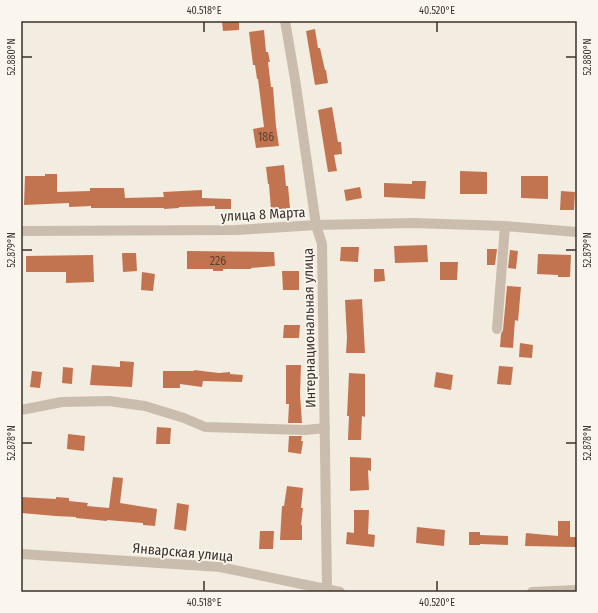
<svg xmlns="http://www.w3.org/2000/svg" width="598" height="613" font-family="'Fira Sans Condensed',sans-serif">
<style>
.building{fill:#c27450}
.lines{fill:none;stroke-linecap:round;stroke-linejoin:round}
.street{stroke:#cbbdad;stroke-width:10}
.ticks{fill:none;stroke:#3a312b;stroke-width:1.5}
.labels{text-anchor:middle;stroke-width:3.5;stroke-linejoin:round;paint-order:stroke}
.number-label{font-size:12px;fill:#5c4234}
.street-label{font-size:14px;fill:#3a312b;stroke:#faf6ee}
.neatline{fill:none;stroke:#3a312b;stroke-width:1.5}
.ticks-label{font-size:10px;text-anchor:middle;fill:#3a312b}
</style>
<rect width="100%" height="100%" fill="#f3ece1"/>
<g class="building">
<path d="M222 21H239V30L223 31Z"/>
<path d="M315 29 318 48H320L325 70H326L328 83 315 85 306 31Z"/>
<path d="M264 30 266 52H268L270 62H268L271 87H273L276 126 279 146 256 148 253 129 264 127 258 79H257L255 65H253L249 32Z"/>
<path d="M332 107 338 142H341L342 154 334 155 337 171 328 172 318 110Z"/>
<path d="M284 165 286 186H288L290 208 271 210 269 184H268L266 167Z"/>
<path d="M460 171 487 172V194H460Z"/>
<path d="M45 174H57V192L90 191V188H124L125 198 164 197 163 192 202 190V198L231 199V209H215V206L179 207V208L164 209V208H91V206L69 207V203L24 205 25 176H45Z"/>
<path d="M521 176H548V199L521 198Z"/>
<path d="M412 181H426L425 199 384 197V183L412 184Z"/>
<path d="M360 187 362 198 346 201 344 190Z"/>
<path d="M561 191 575 192 574 210H560Z"/>
<path d="M427 245 428 262 395 263 394 246Z"/>
<path d="M341 247H359L358 262 340 261Z"/>
<path d="M487 249H497L495 265H487Z"/>
<path d="M510 250 518 251 516 269 508 268Z"/>
<path d="M187 251 274 252 275 266 251 268V269H223V271H213V269H187Z"/>
<path d="M122 253H136L137 271 123 272Z"/>
<path d="M538 254 571 255 570 277H558V275L537 274Z"/>
<path d="M93 255 94 282 66 283V272H26V256Z"/>
<path d="M440 262H458L457 280H440Z"/>
<path d="M374 269H384L385 281 374 282Z"/>
<path d="M282 271H299V290H283Z"/>
<path d="M142 272 155 274 153 291 141 290Z"/>
<path d="M507 286 521 287 518 321 515 320 513 348 500 347 501 334 503 330Z"/>
<path d="M362 299 365 353H346L347 338 345 300Z"/>
<path d="M284 325H300L299 338H283Z"/>
<path d="M520 343 533 345 532 358 519 357Z"/>
<path d="M120 361 134 362 132 387 90 385 92 365 120 367Z"/>
<path d="M286 365H301L300 394 302 423H288L289 404H286Z"/>
<path d="M499 366 513 367 511 385 497 384Z"/>
<path d="M63 367 73 368 72 384 62 383Z"/>
<path d="M194 370 219 373 230 372V374L243 375 242 382 203 381 202 387 180 384V388H163V371H194Z"/>
<path d="M32 371 42 372 40 388 30 387Z"/>
<path d="M436 372 453 375 451 390 434 387Z"/>
<path d="M349 373 365 374V417L362 416 361 440H348L349 416H347Z"/>
<path d="M157 427 171 428 170 444H156Z"/>
<path d="M68 434 85 436 84 451 67 449Z"/>
<path d="M289 436H302L301 441H303L301 454 288 452Z"/>
<path d="M350 457 371 458V471L368 470 369 490 350 491Z"/>
<path d="M113 477 123 478 120 503 157 509 155 526 143 525V523L107 520V521L76 518V517L56 516 21 513V497L56 499V497L69 498V501L88 503 87 506 109 508Z"/>
<path d="M287 486 303 488 301 508H303L301 525H302V540H280L282 506H284Z"/>
<path d="M177 503 189 505 186 531 174 529Z"/>
<path d="M354 510H369L368 534 375 535 374 547 346 544 347 532 354 533Z"/>
<path d="M558 521H570V537H577V547L525 546 526 533 558 536Z"/>
<path d="M417 527 445 530 444 546 416 543Z"/>
<path d="M260 531H274L273 549H259Z"/>
<path d="M469 532H480V535L508 536V545L480 544V545H469Z"/>
</g>
<g class="lines">
<g class="street">
<path d="M285 21 295 79 316 225 322 244 327 589"/>
<path d="M21 231 236 230 316 225 413 223 505 226 577 232"/>
<path d="M497 329 505 226"/>
<path d="M21 410 62 402 109 401 145 406 184 418 205 427 305 430 325 428"/>
<path d="M21 554 220 567 340 592"/>
<path d="M532 592 577 590"/>
</g>
</g>
<path class="ticks" d="M204 22V32M437 22V32M22 57H32M566 57H576M22 250H32M566 250H576M22 443H32M566 443H576M204 581V591M437 581V591"/>
<g class="labels">
<g class="number-label">
<text x="266" y="141">186</text>
<text x="218" y="265">226</text>
</g>
<g class="street-label">
<text transform="translate(263 214) rotate(-3)" y="5">улица 8 Марта</text>
<text transform="translate(309 328) rotate(-91)" y="5">Интернациональная улица</text>
<text transform="translate(183 552) rotate(5)" y="5">Январская улица</text>
</g>
</g>
<rect width="598" height="613" fill="none" stroke="#faf6ee" stroke-width="44"/>
<rect x="22" y="22" width="554" height="569" class="neatline"/>
<g class="ticks-label">
<text x="204" y="14">40.518°E</text>
<text x="437" y="14">40.520°E</text>
<text transform="translate(11 57) rotate(-90)" y="4">52.880°N</text>
<text transform="translate(587 57) rotate(-90)" y="4">52.880°N</text>
<text transform="translate(11 250) rotate(-90)" y="4">52.879°N</text>
<text transform="translate(587 250) rotate(-90)" y="4">52.879°N</text>
<text transform="translate(11 443) rotate(-90)" y="4">52.878°N</text>
<text transform="translate(587 443) rotate(-90)" y="4">52.878°N</text>
<text x="204" y="606">40.518°E</text>
<text x="437" y="606">40.520°E</text>
</g>
</svg>
